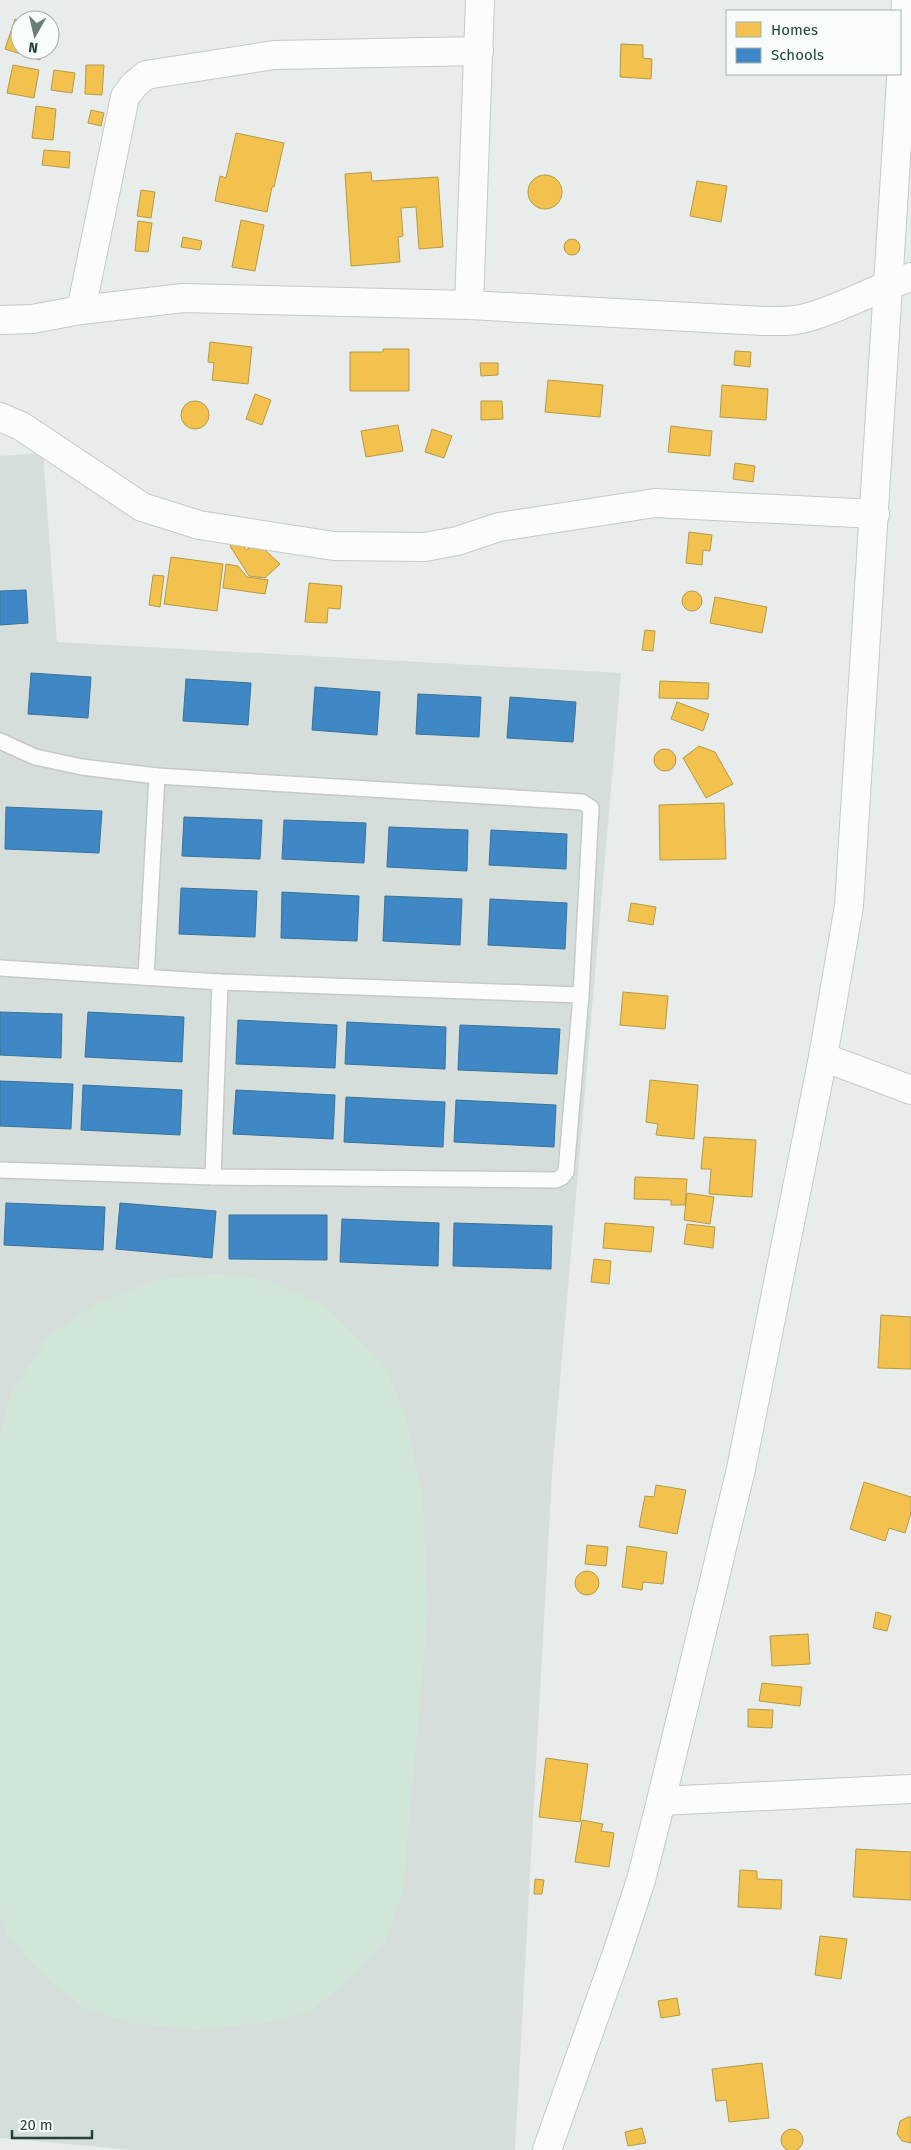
<svg xmlns="http://www.w3.org/2000/svg" width="911" height="2150" font-family="'Fira Sans',sans-serif">
<style>
.built{fill:#d6dedb}
.green{fill:#d1e6d8}
.homes{fill:#f2c14e;stroke:#b49b48}
.schools{fill:#3f88c5;stroke:#37739b}
.lines{fill:none;stroke-linecap:round;stroke-linejoin:round}
.lane-casing{stroke:#c5cac8;stroke-width:18}
.street-casing{stroke:#c5cac8;stroke-width:30}
.lane{stroke:#fcfcfc;stroke-width:15}
.street{stroke:#fcfcfc;stroke-width:28}
</style>
<rect width="100%" height="100%" fill="#e8edeb"/>
<path class="built" d="M43 453 57 642 621 673 552 1474 515 2150H133L0 2138V456Z"/>
<path class="green" d="M217 1274 267 1280 324 1306 385 1365 406 1419 422 1493 428 1609 403 1890 386 1940 345 1983 308 2013 269 2022 197 2030 131 2023 84 2008 41 1973 8 1935 0 1916V1436L11 1394 49 1335 99 1303 154 1280Z"/>
<g class="homes">
<path d="M15 19 20 21V50H43L40 60 5 49Z"/>
<path d="M621 44 643 45V58L652 59 651 79 620 77Z"/>
<path d="M13 65 39 70 34 98 7 93Z"/>
<path d="M86 65H104L102 95 85 94Z"/>
<path d="M54 70 75 73 72 93 51 90Z"/>
<path d="M36 106 56 109 53 140 32 138Z"/>
<path d="M91 110 104 113 101 126 88 123Z"/>
<path d="M236 133 284 143 274 187H272L267 212 215 201 220 176 226 178Z"/>
<path d="M44 150 70 152 69 168 42 165Z"/>
<path d="M371 172 372 181 438 177 443 247 419 249 416 207 401 208 403 236 398 237 400 262 351 266 345 174Z"/>
<circle cx="545" cy="192" r="17"/>
<path d="M697 181 727 186 721 222 690 216Z"/>
<path d="M141 190 155 192 151 218 137 216Z"/>
<path d="M241 220 264 225 255 271 232 267Z"/>
<path d="M138 221 152 223 148 252 135 251Z"/>
<path d="M183 237 202 241 200 250 181 247Z"/>
<circle cx="572" cy="247" r="8"/>
<path d="M210 342 252 347 248 384 212 380 214 363 208 362Z"/>
<path d="M383 349H409V391H350V352H383Z"/>
<path d="M735 351 751 352 750 367 734 365Z"/>
<path d="M480 363H498V375L481 376Z"/>
<path d="M548 380 603 385 600 417 545 412Z"/>
<path d="M722 385 768 389 766 420 720 417Z"/>
<path d="M255 394 271 400 262 425 246 419Z"/>
<path d="M481 401H502L503 419 481 420Z"/>
<circle cx="195" cy="415" r="14"/>
<path d="M398 425 403 451 366 457 361 431Z"/>
<path d="M671 426 712 431 710 456 668 452Z"/>
<path d="M432 429 452 436 444 458 425 452Z"/>
<path d="M735 463 755 466 753 482 733 479Z"/>
<path d="M689 532 712 535 710 551 703 550 702 565 686 563Z"/>
<path d="M239 539 246 550 256 544 261 550 264 549 280 564 265 578 249 576 230 546Z"/>
<path d="M171 557 223 564 217 611 164 604Z"/>
<path d="M226 564 238 566 247 577 268 580 265 594 223 588Z"/>
<path d="M153 575 164 576 160 607 149 605Z"/>
<path d="M309 583 342 586 340 609 328 608 327 623 305 622Z"/>
<circle cx="692" cy="601" r="10"/>
<path d="M715 597 767 607 762 633 710 623Z"/>
<path d="M645 630 655 631 653 651 642 650Z"/>
<path d="M660 681 709 683 708 699 659 698Z"/>
<path d="M677 702 709 714 703 731 671 719Z"/>
<path d="M699 746 715 752 733 784 706 798 683 758Z"/>
<circle cx="665" cy="760" r="11"/>
<path d="M724 803 726 859 660 860 659 805Z"/>
<path d="M631 903 656 907 653 925 628 921Z"/>
<path d="M623 992 668 996 665 1029 620 1025Z"/>
<path d="M650 1080 698 1085 694 1139 656 1135 658 1124 646 1122Z"/>
<path d="M704 1137 756 1140 752 1197 709 1194 711 1169H701Z"/>
<path d="M635 1177 687 1179 685 1205H671V1200L634 1199Z"/>
<path d="M687 1193 714 1197 710 1224 684 1220Z"/>
<path d="M605 1223 654 1227 651 1252 603 1248Z"/>
<path d="M687 1224 715 1227 713 1248 684 1244Z"/>
<path d="M594 1259 611 1261 609 1284 591 1282Z"/>
<path d="M881 1315 911 1317V1369L878 1368Z"/>
<path d="M864 1482 911 1497V1513L905 1533 889 1528 885 1541 850 1529Z"/>
<path d="M656 1485 686 1490 677 1534 639 1527 645 1496 654 1497Z"/>
<path d="M587 1545 608 1547 606 1566 585 1564Z"/>
<path d="M627 1546 667 1552 663 1584 643 1582 642 1590 622 1587Z"/>
<circle cx="587" cy="1583" r="12"/>
<path d="M876 1612 891 1616 887 1631 873 1628Z"/>
<path d="M808 1634 810 1664 772 1666 770 1636Z"/>
<path d="M762 1683 802 1687 800 1706 759 1701Z"/>
<path d="M748 1709 773 1710 772 1728 748 1727Z"/>
<path d="M546 1758 588 1764 580 1822 539 1817Z"/>
<path d="M582 1820 603 1824 601 1831 614 1833 609 1867 575 1862Z"/>
<path d="M856 1849 911 1852V1900L853 1897Z"/>
<path d="M740 1870 757 1871V1879L782 1880 781 1909 738 1907Z"/>
<path d="M535 1879 544 1880 542 1894H534Z"/>
<path d="M820 1936 847 1939 841 1979 815 1975Z"/>
<path d="M677 1998 680 2015 661 2018 658 2001Z"/>
<path d="M762 2063 769 2118 729 2122 726 2100 716 2101 712 2069Z"/>
<path d="M908 2117H911V2143L902 2141 897 2134 900 2121Z"/>
<path d="M642 2128 646 2143 628 2146 625 2132Z"/>
<circle cx="792" cy="2140" r="11"/>
</g>
<g class="schools">
<path d="M26 590 28 623 0 625V591Z"/>
<path d="M31 673 91 677 88 718 28 714Z"/>
<path d="M186 679 251 683 248 725 183 721Z"/>
<path d="M315 687 380 692 377 735 312 730Z"/>
<path d="M418 694 481 697 479 737 416 734Z"/>
<path d="M510 697 576 702 573 742 507 738Z"/>
<path d="M6 807 102 811 99 853 5 849Z"/>
<path d="M184 817 262 820 260 859 182 856Z"/>
<path d="M284 820 366 823 364 863 282 859Z"/>
<path d="M389 827 468 830 467 871 387 867Z"/>
<path d="M491 830 567 834 566 869 489 865Z"/>
<path d="M181 888 257 891 255 937 179 934Z"/>
<path d="M282 892 359 896 357 941 281 938Z"/>
<path d="M385 896 462 899 460 945 383 941Z"/>
<path d="M490 899 567 903 565 949 488 945Z"/>
<path d="M0 1012 62 1014 61 1058 0 1055Z"/>
<path d="M88 1012 184 1017 182 1062 85 1057Z"/>
<path d="M238 1020 337 1025 335 1068 236 1064Z"/>
<path d="M347 1022 446 1027 445 1069 345 1064Z"/>
<path d="M460 1025 560 1029 557 1074 458 1070Z"/>
<path d="M0 1081 73 1084 71 1129 0 1126Z"/>
<path d="M83 1085 182 1090 180 1135 81 1130Z"/>
<path d="M236 1090 335 1095 333 1139 233 1134Z"/>
<path d="M346 1097 445 1102 443 1147 344 1142Z"/>
<path d="M456 1100 556 1105 554 1147 454 1142Z"/>
<path d="M6 1203 105 1207 103 1250 4 1245Z"/>
<path d="M120 1203 216 1211 212 1258 116 1249Z"/>
<path d="M229 1215H327V1260L229 1259Z"/>
<path d="M342 1219 439 1223 438 1266 340 1262Z"/>
<path d="M454 1223 552 1226 551 1269 453 1266Z"/>
</g>
<g class="lines">
<defs>
<g id="lane">
<path d="M0 741 35 757 82 767 157 776 582 802 591 808 581 995 566 1172 562 1177 556 1180 213 1177 0 1170"/>
<path d="M0 968 220 982 581 995"/>
<path d="M146 977 157 776"/>
<path d="M213 1177 220 982"/>
</g>
<g id="street">
<path d="M469 305 480 0"/>
<path d="M81 310 125 97 134 85 146 75 274 55 479 51"/>
<path d="M0 320 32 319 81 310 183 298 469 305 763 321C778 321 794 322 809 317 844 307 876 288 911 277"/>
<path d="M0 417 21 426 142 507 199 525 334 546 425 547 457 541 499 527 655 503 875 514"/>
<path d="M823 1057 911 1090"/>
<path d="M661 1801 911 1789"/>
<path d="M547 2150 617 1953 641 1880 661 1801 741 1469 823 1057 849 906 906 0"/>
</g>
</defs>
<use href="#lane" class="lane-casing"/>
<use href="#street" class="street-casing"/>
<use href="#lane" class="lane"/>
<use href="#street" class="street"/>
</g>
<rect x="726" y="10" width="175" height="65" fill="#f7fbf9" stroke="#a3b1ad"/>
<rect x="736" y="22" width="25" height="15" fill="#f2c14e" stroke="#a3b1ad"/>
<text x="771" y="35" font-size="15" fill="#24423a">Homes</text>
<rect x="736" y="48" width="25" height="15" fill="#3f88c5" stroke="#a3b1ad"/>
<text x="771" y="60" font-size="15" fill="#24423a">Schools</text>
<g transform="translate(35 35) rotate(188)"><circle r="24" fill="#f7fbf9" stroke="#a3b1ad"/>
<path d="M0-4L9 19L0 12L-9 19Z" fill="#697e78"/>
<text y="-8" font-size="14" font-weight="bold" text-anchor="middle" fill="#24423a">N</text>
</g>
<path d="M12 2130v8h80v-8" fill="none" stroke="#24423a" stroke-width="2.5"/>
<text x="20" y="2130" font-size="15" fill="#24423a" stroke="#f7fbf9" stroke-width="4" paint-order="stroke">20 m</text>
</svg>
